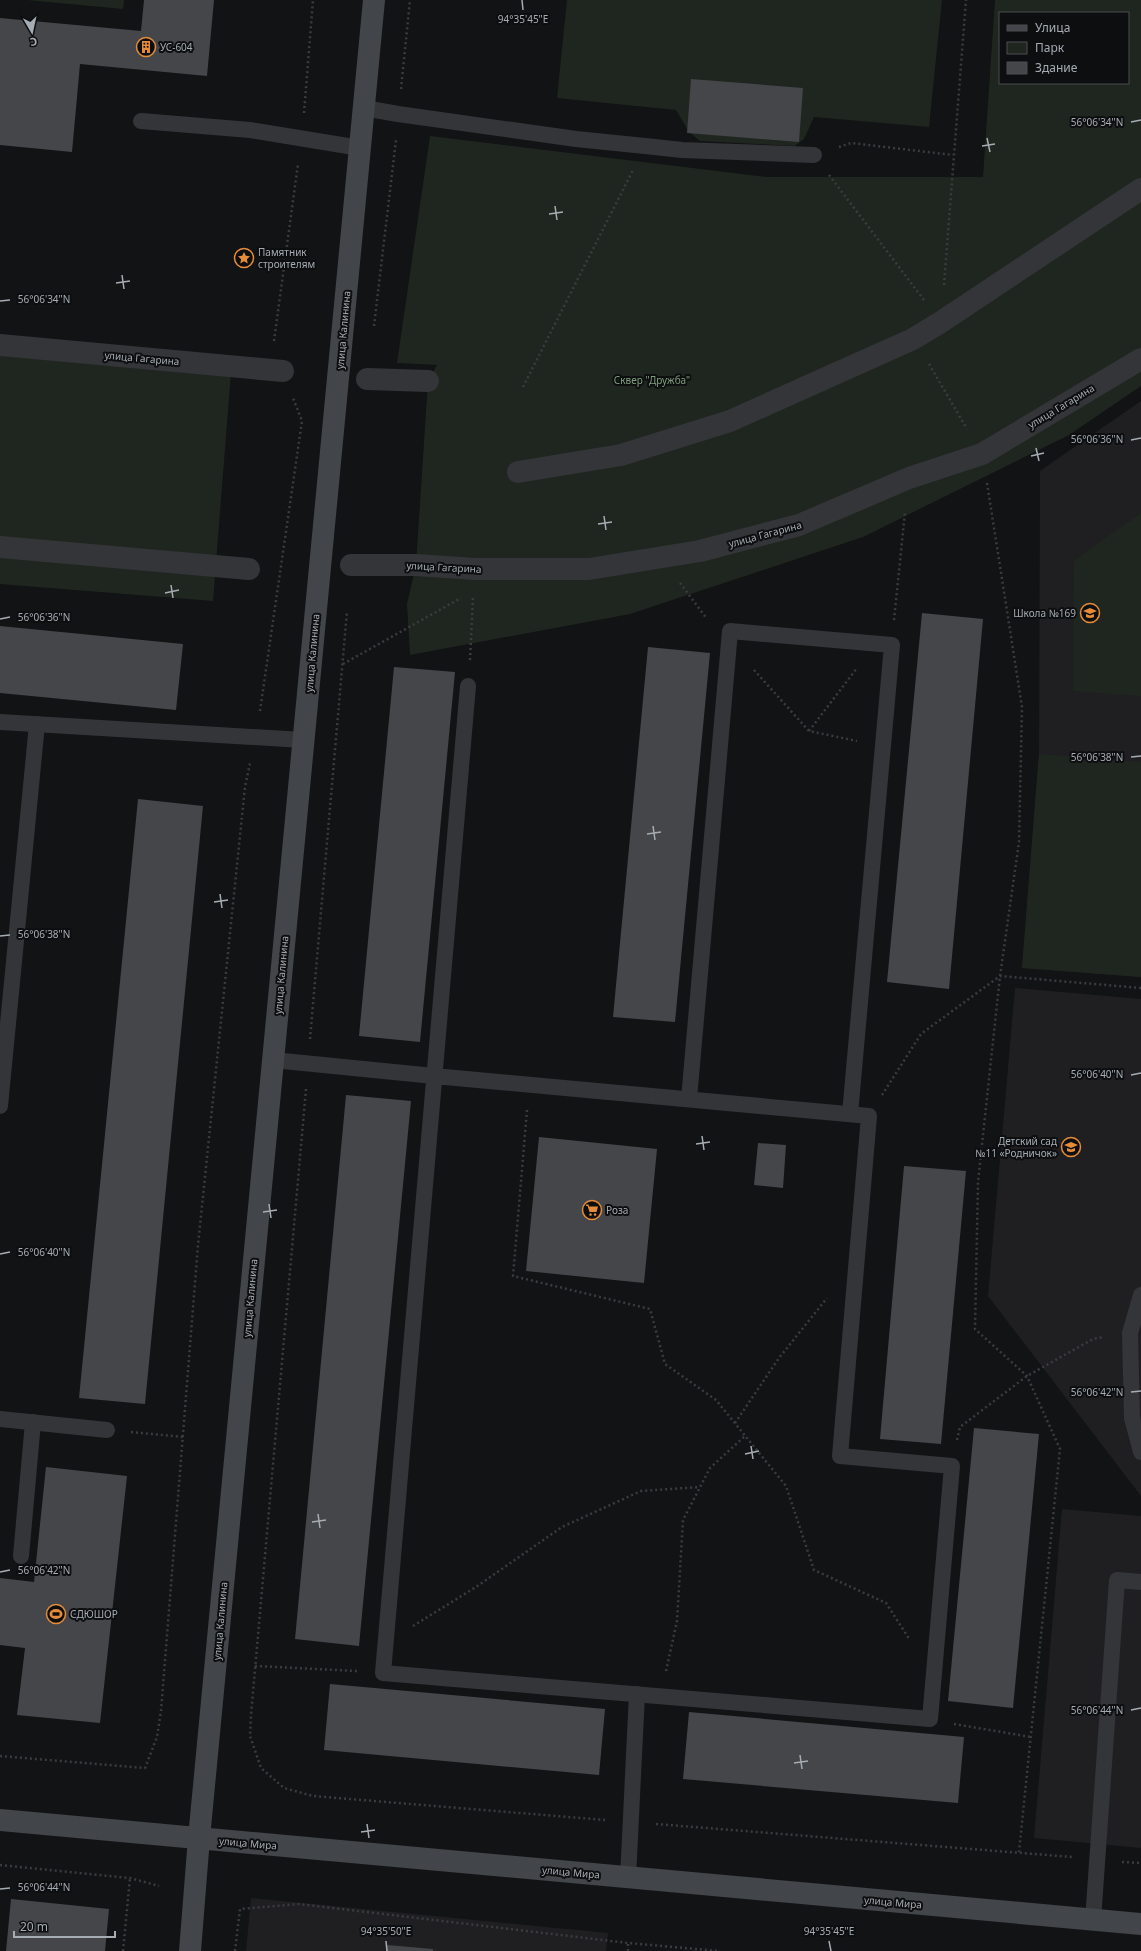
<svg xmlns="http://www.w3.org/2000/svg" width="1141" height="1951" font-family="'Noto Sans',sans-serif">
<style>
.built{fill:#1f1f21}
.green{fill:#1f261f;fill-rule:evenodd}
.building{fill:#44464a}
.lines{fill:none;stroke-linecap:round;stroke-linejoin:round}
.path{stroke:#3a3c40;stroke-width:2.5;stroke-dasharray:2 3;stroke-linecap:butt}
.lane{stroke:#343539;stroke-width:16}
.street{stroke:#343539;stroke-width:22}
.secondary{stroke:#424549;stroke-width:22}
.ticks{fill:none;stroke:#a5acb4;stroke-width:1.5}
.labels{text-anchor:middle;stroke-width:4;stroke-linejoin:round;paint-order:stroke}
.poi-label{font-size:10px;fill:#a5acb4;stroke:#0d0e0f;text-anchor:start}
.street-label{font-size:10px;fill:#a5acb4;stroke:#0d0e0f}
.park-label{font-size:10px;fill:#819e7d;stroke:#0d0e0f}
.ticks-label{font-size:10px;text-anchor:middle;fill:#a5acb4;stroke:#0d0e0f;stroke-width:4;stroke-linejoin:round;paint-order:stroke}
</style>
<rect width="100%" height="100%" fill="#121314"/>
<g class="built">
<path d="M1141 401V977L1022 968 1039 754 1040 471Z"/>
<path d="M1015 988 1141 999V1496L988 1296Z"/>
<path d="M1062 1509 1141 1516V1848L1034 1838Z"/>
<path d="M251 1898 608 1933 606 1951H246Z"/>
</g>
<g class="green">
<path d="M27 0H124L123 9Z"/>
<path d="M567 0H942L929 127 814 117 804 139 795 146 700 141 689 132 676 110 557 98Z"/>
<path d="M995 0H1141V386L1069 435 863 537 630 614 410 655 407 604 416 565 428 381 437 365 397 363 430 136 767 177H983ZM1000 13H1128V83H1000Z"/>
<path d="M0 354 231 372 213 601 0 584Z"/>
<path d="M1141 513V696L1073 691 1074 561Z"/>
<path d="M1039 754 1141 762V977L1022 968Z"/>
</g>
<g class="building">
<path d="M144 0H214L207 76 80 64 72 152 0 145V18L141 31Z"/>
<path d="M691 79 803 88 799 142 687 133Z"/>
<path d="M922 613 983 619 949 989 887 982Z"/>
<path d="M0 626 183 644 176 710 0 693Z"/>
<path d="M648 647 710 653 675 1022 613 1017Z"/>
<path d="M394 667 455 672 420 1042 359 1036Z"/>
<path d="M138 799 203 806 145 1404 79 1398Z"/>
<path d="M346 1095 411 1101 359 1646 295 1639Z"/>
<path d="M539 1137 657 1149 644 1283 526 1271Z"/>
<path d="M758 1143 786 1145 783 1188 754 1185Z"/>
<path d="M904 1166 966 1171 941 1444 880 1439Z"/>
<path d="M974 1428 1039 1434 1013 1708 948 1701Z"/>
<path d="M46 1467 127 1476 100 1723 17 1715 25 1648 0 1645V1578L34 1582Z"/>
<path d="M330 1684 605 1709 599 1775 324 1750Z"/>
<path d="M689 1712 964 1737 958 1803 683 1779Z"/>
<path d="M11 1899 109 1909 105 1951H6Z"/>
<path d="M387 1945 433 1949V1951H386Z"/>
</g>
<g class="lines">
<g class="path">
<path d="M401 89 410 0"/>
<path d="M304 113 313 0"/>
<path d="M839 147 851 143 953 155"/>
<path d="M829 175 924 300"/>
<path d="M944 285 966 0"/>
<path d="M374 326 396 140"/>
<path d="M274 341 298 164"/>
<path d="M929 364 967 429"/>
<path d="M523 387 633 170"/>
<path d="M987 483 1022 707 1019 842 1000 976 978 1182 975 1329 1027 1376 1060 1449 1019 1852"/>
<path d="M680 583 707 619"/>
<path d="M894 620 905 512"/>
<path d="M470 660 473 597"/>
<path d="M343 664 461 598"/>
<path d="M754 670 809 731 857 741"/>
<path d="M260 711 302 421 293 398"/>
<path d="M809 731 857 668"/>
<path d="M310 1039 347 611"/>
<path d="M306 1089 251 1715 250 1736 261 1768 284 1788 313 1796 605 1820"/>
<path d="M882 1095 921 1034 1000 976 1141 988"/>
<path d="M527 1110 513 1276 650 1309 665 1364 716 1400 786 1486 814 1570 886 1603 910 1640"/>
<path d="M735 1423 779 1358 827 1298"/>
<path d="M131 1432 183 1437"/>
<path d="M957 1440 960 1427 1027 1376 1093 1339 1104 1337"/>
<path d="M413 1626 476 1587 562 1527 641 1491 700 1487"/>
<path d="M255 1666 357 1671"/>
<path d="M666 1671 677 1621 683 1520 710 1468 745 1436"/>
<path d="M954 1724 1031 1737"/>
<path d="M0 1756 145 1768 157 1737 161 1711 198 1245 245 787 250 763"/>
<path d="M656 1824 1072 1857"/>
<path d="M1122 1862 1141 1863"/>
<path d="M0 1865 130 1878 159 1886"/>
<path d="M123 1951 130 1878"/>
<path d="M235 1951 240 1909 299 1904 628 1943 719 1951"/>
<path d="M628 1951V1943"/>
</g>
<g class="lane">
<path d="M364 108 398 114 576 139 645 146 682 150 814 155"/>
<path d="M141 121 250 130 360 148"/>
<path d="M0 722 303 740"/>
<path d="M273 1060 434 1076 869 1116 840 1456 952 1466 930 1719 383 1673 468 686"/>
<path d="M689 1099 730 631 892 645 850 1114"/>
<path d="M0 1106 37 724"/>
<path d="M1141 1295 1130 1333 1132 1418 1141 1452"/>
<path d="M0 1419 107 1430"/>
<path d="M21 1556 33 1422"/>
<path d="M628 1878 637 1694"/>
<path d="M1093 1920 1117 1580 1141 1582"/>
</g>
<g class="street">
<path d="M0 345 283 371"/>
<path d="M367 379 428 381"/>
<path d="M518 472 621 455 730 421 913 339 941 322 1141 189"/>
<path d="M0 547 249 569"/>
<path d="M351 565H416L475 569H589L700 551 799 525 909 478 982 454 1141 359"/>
</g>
<g class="secondary">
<path d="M0 1820 1141 1924"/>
<path d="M190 1951 199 1838 374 0"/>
</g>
</g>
<path class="ticks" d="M522 0 523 10M1131 122 1141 120M987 138 990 152M982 146 995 144M555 206 557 220M549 214 563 212M122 275 124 289M116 283 130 281M0 301 10 300M1131 440 1141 438M1036 448 1039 461M1031 456 1044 453M604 516 606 530M598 524 612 522M171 585 173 598M165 593 179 590M0 619 10 617M1131 757 1141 756M653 826 655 840M647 834 661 832M220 894 222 908M214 902 228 900M0 936 10 935M1131 1075 1141 1073M702 1136 704 1150M696 1144 710 1142M269 1204 271 1218M263 1212 277 1210M0 1254 10 1252M1131 1392 1141 1391M751 1446 753 1459M745 1454 759 1451M318 1514 320 1528M312 1522 326 1520M0 1572 10 1570M1131 1710 1141 1708M800 1755 802 1769M794 1763 808 1761M367 1824 369 1838M361 1832 375 1830M0 1889 10 1888M386 1941 387 1951M829 1941 831 1951"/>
<defs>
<symbol id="building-ring" viewBox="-11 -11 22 22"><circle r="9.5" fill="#0d0e0f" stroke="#e68c38" stroke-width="1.5"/><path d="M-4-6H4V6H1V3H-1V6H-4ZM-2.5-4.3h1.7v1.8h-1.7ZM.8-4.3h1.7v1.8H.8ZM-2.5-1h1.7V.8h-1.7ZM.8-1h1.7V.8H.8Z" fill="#e68c38"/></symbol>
<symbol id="sight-ring" viewBox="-11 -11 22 22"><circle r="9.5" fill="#0d0e0f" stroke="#e68c38" stroke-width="1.5"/><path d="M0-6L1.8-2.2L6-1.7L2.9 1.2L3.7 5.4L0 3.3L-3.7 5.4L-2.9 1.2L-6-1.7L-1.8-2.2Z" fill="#e68c38"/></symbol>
<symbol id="school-ring" viewBox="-11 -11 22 22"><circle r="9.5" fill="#0d0e0f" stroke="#e68c38" stroke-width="1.5"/><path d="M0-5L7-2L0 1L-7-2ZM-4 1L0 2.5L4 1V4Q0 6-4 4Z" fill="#e68c38"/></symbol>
<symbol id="supermarket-ring" viewBox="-11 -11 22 22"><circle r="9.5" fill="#0d0e0f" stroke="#e68c38" stroke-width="1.5"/><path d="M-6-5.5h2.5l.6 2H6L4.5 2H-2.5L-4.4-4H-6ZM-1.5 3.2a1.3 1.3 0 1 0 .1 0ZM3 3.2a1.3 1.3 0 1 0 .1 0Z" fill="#e68c38"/></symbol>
<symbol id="stadium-ring" viewBox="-11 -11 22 22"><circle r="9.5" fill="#0d0e0f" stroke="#e68c38" stroke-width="1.5"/><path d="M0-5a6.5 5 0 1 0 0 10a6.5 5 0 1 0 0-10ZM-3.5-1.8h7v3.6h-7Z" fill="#e68c38"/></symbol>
</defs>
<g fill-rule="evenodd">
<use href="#building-ring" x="135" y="36" width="22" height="22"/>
<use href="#sight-ring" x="233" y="247" width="22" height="22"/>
<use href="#school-ring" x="1079" y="602" width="22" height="22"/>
<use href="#school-ring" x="1060" y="1136" width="22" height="22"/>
<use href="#supermarket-ring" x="581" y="1199" width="22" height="22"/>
<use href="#stadium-ring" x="45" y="1603" width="22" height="22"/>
</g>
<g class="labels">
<g class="poi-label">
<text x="160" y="51">УС-604</text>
<text x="258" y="256">Памятник<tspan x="258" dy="12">строителям</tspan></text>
<text x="1076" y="617" text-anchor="end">Школа №169</text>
<text x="1057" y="1145" text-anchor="end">Детский сад<tspan x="1057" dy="12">№11 «Родничок»</tspan></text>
<text x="606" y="1214">Роза</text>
<text x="70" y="1618">СДЮШОР</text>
</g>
<g class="street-label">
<text transform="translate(343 330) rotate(-85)" y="4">улица Калинина</text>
<text transform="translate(142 358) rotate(5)" y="4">улица Гагарина</text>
<text transform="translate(1061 406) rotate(-31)" y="4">улица Гагарина</text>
<text transform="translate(765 534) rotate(-15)" y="4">улица Гагарина</text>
<text transform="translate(444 567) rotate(3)" y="4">улица Гагарина</text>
<text transform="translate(312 653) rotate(-85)" y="4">улица Калинина</text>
<text transform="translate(281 975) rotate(-85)" y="4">улица Калинина</text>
<text transform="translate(250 1298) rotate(-85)" y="4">улица Калинина</text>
<text transform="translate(220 1621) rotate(-85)" y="4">улица Калинина</text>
<text transform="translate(248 1843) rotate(5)" y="4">улица Мира</text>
<text transform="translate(571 1872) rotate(5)" y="4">улица Мира</text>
<text transform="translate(893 1902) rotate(5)" y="4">улица Мира</text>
</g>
<g class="park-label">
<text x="652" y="384">Сквер "Дружба"</text>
</g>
</g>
<g class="ticks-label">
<text x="523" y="23">94°35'45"E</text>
<text x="1097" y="126">56°06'34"N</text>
<text x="44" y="303">56°06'34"N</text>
<text x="1097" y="443">56°06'36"N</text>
<text x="44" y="621">56°06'36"N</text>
<text x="1097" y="761">56°06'38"N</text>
<text x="44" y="938">56°06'38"N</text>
<text x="1097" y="1078">56°06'40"N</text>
<text x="44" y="1256">56°06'40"N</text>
<text x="1097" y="1396">56°06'42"N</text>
<text x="44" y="1574">56°06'42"N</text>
<text x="1097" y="1714">56°06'44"N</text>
<text x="44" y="1891">56°06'44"N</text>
<text x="386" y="1935">94°35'50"E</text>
<text x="829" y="1935">94°35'45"E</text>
</g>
<rect x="999" y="12" width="130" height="72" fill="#0d0e0f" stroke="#4a4d51"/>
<rect x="1007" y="25" width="20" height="6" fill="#424549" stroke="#4a4d51"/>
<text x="1035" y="32" font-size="12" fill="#a5acb4">Улица</text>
<rect x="1007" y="42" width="20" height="12" fill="#1f261f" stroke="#4a4d51"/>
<text x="1035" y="52" font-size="12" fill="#a5acb4">Парк</text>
<rect x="1007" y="62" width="20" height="12" fill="#44464a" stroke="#4a4d51"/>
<text x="1035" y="72" font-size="12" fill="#a5acb4">Здание</text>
<g transform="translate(32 32) rotate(171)" stroke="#0d0e0f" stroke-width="3" paint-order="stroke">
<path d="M0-3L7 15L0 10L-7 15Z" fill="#a5acb4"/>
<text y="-6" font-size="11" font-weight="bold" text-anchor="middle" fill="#a5acb4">С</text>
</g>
<path d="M14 1931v6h101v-6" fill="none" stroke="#a5acb4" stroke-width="2"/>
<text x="20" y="1931" font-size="12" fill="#a5acb4" stroke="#0d0e0f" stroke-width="3" paint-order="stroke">20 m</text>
</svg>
